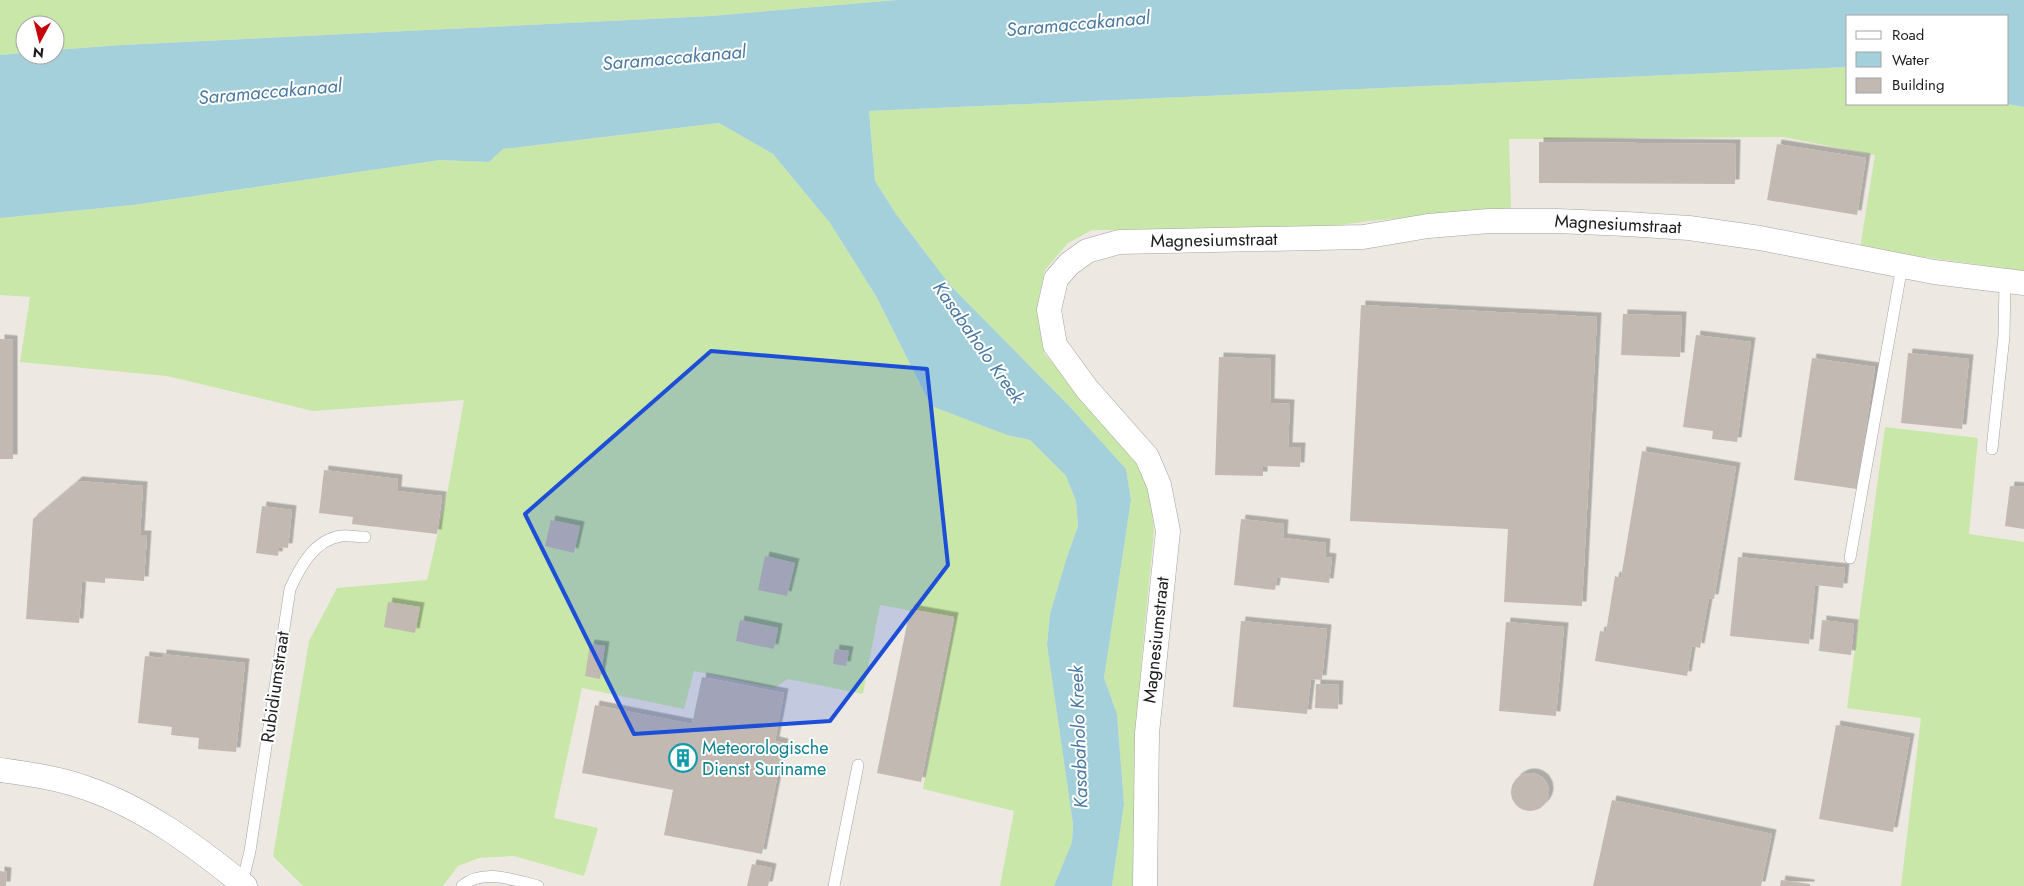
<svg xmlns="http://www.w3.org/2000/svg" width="2024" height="886" font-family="Jost,sans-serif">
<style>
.grass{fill:#c9e7a8}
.water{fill:#a3d0da}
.building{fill:#c2b9b2;filter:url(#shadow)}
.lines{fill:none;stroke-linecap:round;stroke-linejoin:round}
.lane-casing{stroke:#a3a3a3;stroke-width:12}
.street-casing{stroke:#a3a3a3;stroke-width:25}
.lane{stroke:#fff;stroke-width:11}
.street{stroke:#fff;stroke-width:24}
.marked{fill:#1d4ed8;fill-opacity:0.2;stroke:#1d4ed8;stroke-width:4;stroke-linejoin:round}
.labels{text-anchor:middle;stroke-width:4;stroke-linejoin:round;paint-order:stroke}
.street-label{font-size:18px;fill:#1c1c1c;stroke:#fff}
.culture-label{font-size:18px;fill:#0d838f;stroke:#fff;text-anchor:start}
.water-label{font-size:19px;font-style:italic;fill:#4978a1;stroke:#fff}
</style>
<defs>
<filter id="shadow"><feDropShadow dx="4.5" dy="-4.5" stdDeviation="0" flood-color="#0004"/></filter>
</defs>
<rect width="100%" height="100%" fill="#ede9e2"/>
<g class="grass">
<path d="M0 0H897L711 16 122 45 55 50V25H25V53L0 55Z"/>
<path d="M1848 67V104H2008L2024 107V271L1860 248 1875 155 1783 137 1509 139 1511 208 1369 221 1312 229 1092 230 1068 243 1045 270 1038 303 1044 353 1106 427 1136 457 1149 490 1154 530 1141 665 1133 886H1112L1124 804 1117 714 1104 678 1131 500 1126 469 1071 408 950 285 896 214 875 181 869 111Z"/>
<path d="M719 123 773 154 830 223 876 296 931 406 1007 435 1030 440 1066 476 1076 501 1078 526 1066 560 1050 614 1047 645 1073 824 1072 842 1054 886H1000L1014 811 923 789 955 619 880 605 863 694 788 679 774 688 694 671 684 709 582 688 554 818 598 828 584 876 514 856 479 858 458 866 443 886H303L273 856 309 641 337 588 427 580 448 489 464 400 313 411 167 376 20 362 30 297 0 295V218L133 205 440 160 489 162 503 149Z"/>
<path d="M1885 427 1978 438 1969 534 2024 542V886H1901L1921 718 1847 708Z"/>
</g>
<path class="water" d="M897 0H2024V107L2008 104V16H1848V67L869 111 875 181 896 214 950 285 1071 408 1126 469 1131 500 1104 678 1117 714 1124 804 1112 886H1054L1072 842 1073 824 1047 645 1050 614 1066 560 1078 526 1076 501 1066 476 1030 440 1007 435 931 406 876 296 830 223 773 154 719 123 503 149 489 162 440 160 133 205 0 218V55L25 53V55H55V50L122 45 711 16Z"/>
<g class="building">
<path d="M1539 142 1736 144 1735 184 1539 183Z"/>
<path d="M1777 144 1866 158 1857 215 1767 200Z"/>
<path d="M1361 305 1597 317 1582 606 1504 602 1508 529 1350 521Z"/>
<path d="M1623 314 1682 316 1680 357 1621 355Z"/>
<path d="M1696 335 1751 342 1737 442 1712 439 1713 431 1683 427Z"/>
<path d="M0 339 13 340V459H0Z"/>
<path d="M1908 353 1969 359 1962 429 1901 423Z"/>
<path d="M1219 357 1271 359 1270 403 1290 404 1288 447H1301L1300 467 1263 466V476L1215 475Z"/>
<path d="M1812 358 1875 367 1857 489 1794 480Z"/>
<path d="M1642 451 1736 467 1714 599 1709 598 1700 648 1692 646 1687 676 1595 661 1600 631 1606 632 1615 576 1621 578Z"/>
<path d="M324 470 398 479 397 491 442 496 437 534 352 524 353 517 319 513Z"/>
<path d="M78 481 143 486 140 535H147L144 581 105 578V583L82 581 79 623 26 619 33 519Z"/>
<path d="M2010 486 2024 487V529L2005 526Z"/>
<path d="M262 506 292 510 288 548 279 547 278 556 256 553Z"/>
<path d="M1241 519 1284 524 1283 538 1326 543 1325 557 1332 558 1329 583 1277 577 1275 590 1234 585Z"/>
<path d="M551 520 580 526 574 553 545 546Z"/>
<path d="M765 556 795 563 787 596 758 590Z"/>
<path d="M1738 557 1845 568 1843 588 1815 585 1809 644 1730 636Z"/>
<path d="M388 602 420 607 415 633 384 627Z"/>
<path d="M910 609 954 617 921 782 877 773Z"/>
<path d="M740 620 778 628 774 649 736 641Z"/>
<path d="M1822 620 1854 624 1851 655 1819 651Z"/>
<path d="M1241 621 1327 629 1322 680 1311 679 1307 714 1233 707Z"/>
<path d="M1506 622 1564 627 1556 716 1499 711Z"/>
<path d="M590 644 605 646 600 679 585 676Z"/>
<path d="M835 649 849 651 846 666 833 664Z"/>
<path d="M162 654 245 663 236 752 198 749 199 738 171 735 172 727 138 723 145 656 162 658Z"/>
<path d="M702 677 784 693 775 741 784 743 762 854 664 835 673 790 582 773 595 705 692 724Z"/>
<path d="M1316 684 1339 685 1338 709 1315 708Z"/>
<path d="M1836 725 1910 738 1893 832 1819 819Z"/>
<circle cx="1530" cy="792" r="19"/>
<path d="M1612 800 1772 834 1761 886H1593Z"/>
<path d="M752 864 772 868 768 886H747Z"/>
<path d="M0 871 7 872 6 886H0Z"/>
<path d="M1781 880 1810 884V886H1780Z"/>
</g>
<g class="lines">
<defs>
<g id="lane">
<path d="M1992 449 2004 336 2005 281"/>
<path d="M1850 558 1902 266"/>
<path d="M242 884 250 851 290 589C300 567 314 540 341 536 348 535 357 537 365 537"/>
<path d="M462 886C483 868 514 880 538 886"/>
<path d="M834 886 858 765"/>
</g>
<g id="street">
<path d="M0 770C28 774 59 778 86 788 145 808 197 847 245 886"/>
<path d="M1145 886 1147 733 1168 531 1159 485 1147 457 1087 389 1055 345 1049 310 1056 279 1069 264 1087 251 1119 242 1363 237 1428 226 1489 221H1557L1627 224 1689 228 1760 238 1934 272 2024 283"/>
</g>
</defs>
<use href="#lane" class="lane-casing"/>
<use href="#street" class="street-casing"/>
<use href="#lane" class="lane"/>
<use href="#street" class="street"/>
</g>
<path class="marked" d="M711 351 927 369 948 565 830 721 634 734 525 514Z"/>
<defs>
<symbol id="building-ring" viewBox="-11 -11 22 22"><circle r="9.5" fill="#fff" stroke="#0f9aa8" stroke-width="1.5"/><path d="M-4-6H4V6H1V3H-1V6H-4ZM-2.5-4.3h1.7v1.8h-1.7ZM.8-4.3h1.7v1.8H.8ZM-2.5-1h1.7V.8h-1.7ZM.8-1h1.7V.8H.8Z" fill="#0f9aa8"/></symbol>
</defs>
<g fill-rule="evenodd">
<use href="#building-ring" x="667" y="742" width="32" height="32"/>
</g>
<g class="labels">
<g class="street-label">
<text transform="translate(1618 224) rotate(3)" y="6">Magnesiumstraat</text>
<text transform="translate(1214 240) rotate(-1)" y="6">Magnesiumstraat</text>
<text transform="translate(1156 640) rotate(-84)" y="6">Magnesiumstraat</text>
<text transform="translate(275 687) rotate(-82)" y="6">Rubidiumstraat</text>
</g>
<g class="culture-label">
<text x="702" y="754">Meteorologische<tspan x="702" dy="21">Dienst Suriname</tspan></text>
</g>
<g class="water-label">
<text transform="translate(1078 23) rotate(-5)" y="7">Saramaccakanaal</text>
<text transform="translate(674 57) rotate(-5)" y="7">Saramaccakanaal</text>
<text transform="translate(270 91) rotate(-5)" y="7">Saramaccakanaal</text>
<text transform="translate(979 342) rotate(55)" y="7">Kasabaholo Kreek</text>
<text transform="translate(1078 737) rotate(-92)" y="7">Kasabaholo Kreek</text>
</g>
</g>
<rect x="1846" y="15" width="162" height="90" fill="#ffffff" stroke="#a4a4a4"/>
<rect x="1856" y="31" width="25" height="8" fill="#ffffff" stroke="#a4a4a4"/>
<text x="1892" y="40" font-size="15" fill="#1c1c1c">Road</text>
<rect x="1856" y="52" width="25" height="15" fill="#a3d0da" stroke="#a4a4a4"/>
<text x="1892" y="65" font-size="15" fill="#1c1c1c">Water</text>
<rect x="1856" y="78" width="25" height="15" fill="#c2b9b2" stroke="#a4a4a4"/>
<text x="1892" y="90" font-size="15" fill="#1c1c1c">Building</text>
<g transform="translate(40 40) rotate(187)"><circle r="24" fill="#ffffff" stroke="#a4a4a4"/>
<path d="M0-4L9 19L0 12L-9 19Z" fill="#c4050b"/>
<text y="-8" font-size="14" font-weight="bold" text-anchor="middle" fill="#1c1c1c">N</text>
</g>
</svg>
